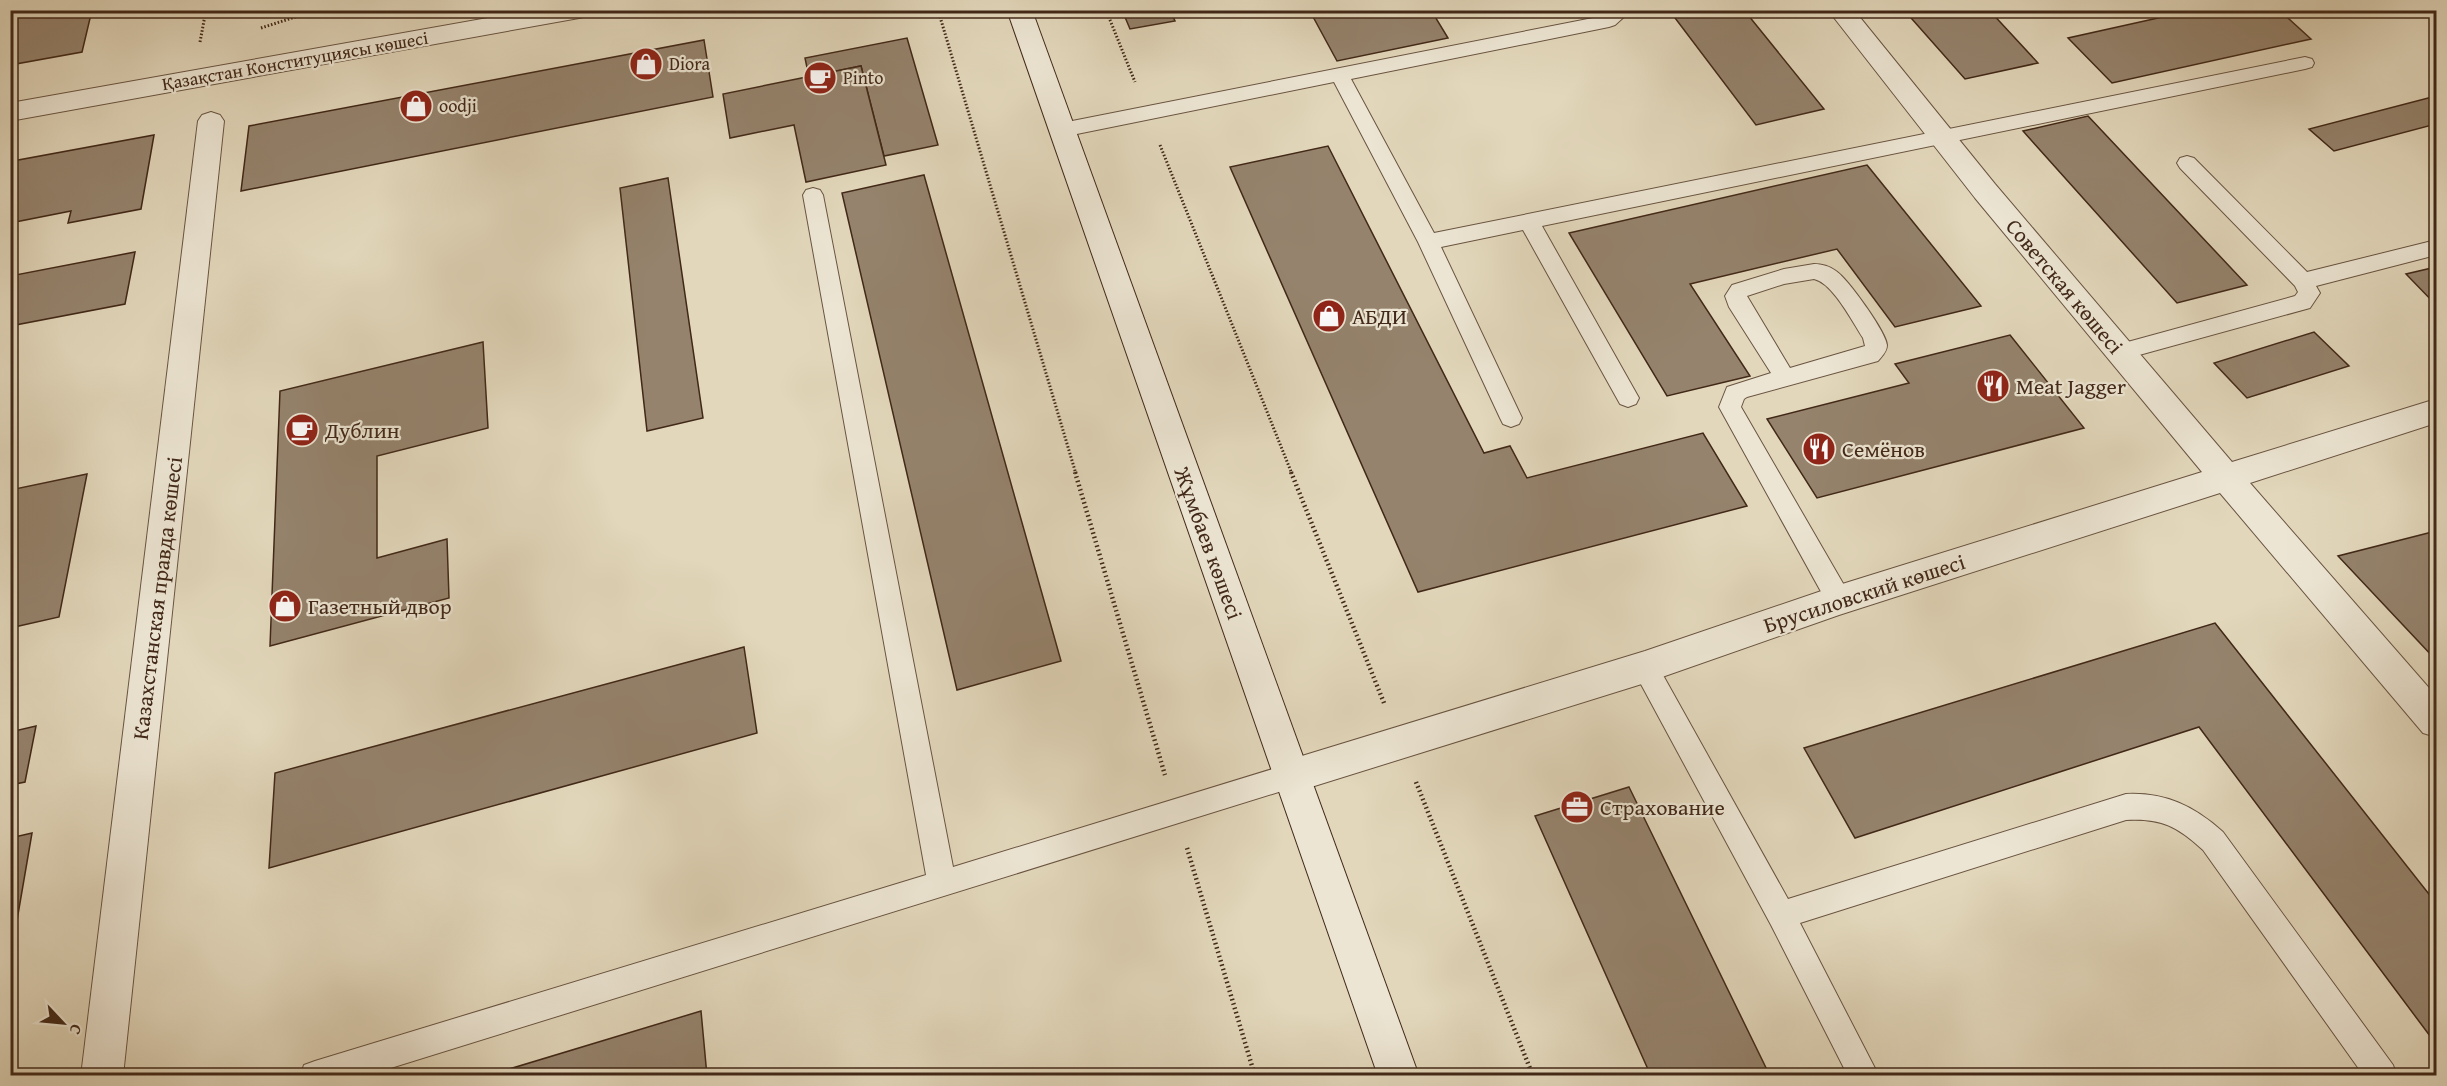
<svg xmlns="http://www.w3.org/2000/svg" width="2447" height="1086" font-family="'Gentium Book Plus',serif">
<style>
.building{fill:#95836d;stroke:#412818;stroke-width:1.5}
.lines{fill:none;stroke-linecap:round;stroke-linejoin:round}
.lane-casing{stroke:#695441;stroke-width:2}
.street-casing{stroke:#695441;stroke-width:2}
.secondary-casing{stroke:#412818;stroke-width:2}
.path-far1{stroke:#412818;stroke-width:3;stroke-dasharray:1.5 2;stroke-linecap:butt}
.path{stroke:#412818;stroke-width:4.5;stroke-dasharray:1.5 3;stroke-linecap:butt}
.lane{fill:#ece5d3;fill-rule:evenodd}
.street{fill:#ece5d3;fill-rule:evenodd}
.secondary{fill:#ece5d3;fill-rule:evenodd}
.labels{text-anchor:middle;stroke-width:4.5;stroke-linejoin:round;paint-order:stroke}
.far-street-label{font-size:18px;fill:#412818;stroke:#ece5d3}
.far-poi-label{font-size:18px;fill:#412818;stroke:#ece5d3;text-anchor:start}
.street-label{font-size:22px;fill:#412818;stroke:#ece5d3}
.poi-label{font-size:22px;fill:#412818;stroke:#ece5d3;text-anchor:start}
</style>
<rect width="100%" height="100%" fill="#e2d7bb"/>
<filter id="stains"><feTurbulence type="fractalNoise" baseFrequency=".00333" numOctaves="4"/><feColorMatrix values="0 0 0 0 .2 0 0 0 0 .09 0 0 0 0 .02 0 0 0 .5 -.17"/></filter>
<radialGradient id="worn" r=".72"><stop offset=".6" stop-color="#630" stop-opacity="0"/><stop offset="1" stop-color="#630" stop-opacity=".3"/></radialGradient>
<g class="building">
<path d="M10 10H92L82 52 10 65Z"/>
<path d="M1122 10H1170L1175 21 1130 29Z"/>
<path d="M1324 10H1431L1448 38 1337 61 1311 13Z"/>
<path d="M1669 10H1744L1824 109 1756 125Z"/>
<path d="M1904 10H1989L2038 63 1965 79Z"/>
<path d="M2194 10H2279L2311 39 2112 83 2068 38Z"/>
<path d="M907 38 938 145 884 156 861 66 809 77 805 58Z"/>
<path d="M704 40 713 97 241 191 249 126Z"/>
<path d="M861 66 886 165 806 182 794 125 730 138 723 94Z"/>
<path d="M2436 96V124L2334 151 2309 129Z"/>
<path d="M2088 116 2247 285 2177 303 2023 131Z"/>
<path d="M154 135 141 209 68 223 71 211 10 223V171L13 161Z"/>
<path d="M1328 146 1484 453 1510 446 1527 478 1703 433 1747 506 1418 592 1230 167Z"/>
<path d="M1867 165 1981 306 1895 327 1837 249 1690 284 1750 376 1667 396 1569 233Z"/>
<path d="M924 175 1061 661 957 690 842 193Z"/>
<path d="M668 178 703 418 647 431 620 188Z"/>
<path d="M135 252 125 304 10 326V276Z"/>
<path d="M2436 267V305L2406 274Z"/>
<path d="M2314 332 2349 366 2247 398 2214 363Z"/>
<path d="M2010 335 2084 428 1817 498 1767 419 1909 383 1895 364Z"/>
<path d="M483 342 488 428 377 456V558L447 539 449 598 270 646 280 391Z"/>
<path d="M87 474 59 617 10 628V490Z"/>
<path d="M2436 531V660L2338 556Z"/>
<path d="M2215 623 2436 903V1044L2199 727 1855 838 1804 748Z"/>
<path d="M744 647 757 733 269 868 275 773Z"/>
<path d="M36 726 25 782 10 785V732Z"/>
<path d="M1629 787 1770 1076H1651L1535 816Z"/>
<path d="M32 833 10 961V838Z"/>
<path d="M701 1011 707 1076H486Z"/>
</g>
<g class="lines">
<defs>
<g id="lane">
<path d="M1607 10H1625V16L1615 25 1609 27 1351 79 1434 233 2305 57 2312 59 2314 63 2312 67 2305 69 1542 226 1639 398 1636 404 1628 407 1620 404 1523 230 1441 247 1522 418 1519 424 1511 427 1503 424 1500 418 1418 242 1334 82 1062 137 1055 135 1052 130 1055 125 1062 123 1603 16Z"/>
<path d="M2187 156 2194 158 2307 272 2436 240V255L2316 286 2320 293 2310 308 2121 360 2113 358 2110 352 2113 346 2295 296 2298 292 2295 286 2180 168 2177 163 2180 158Z"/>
<path d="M813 188 820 190 823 195 953 867 1292 763 1301 767 1305 776 1301 785 365 1076H300L304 1065 315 1061 926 875 803 195 806 190Z"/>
<path d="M1814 264C1822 264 1829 266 1836 271 1848 279 1886 332 1887 345 1887 352 1882 356 1878 361L1747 397 1744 399 1741 407 1848 592 1851 600 1848 608 1839 611 1830 608 1719 407 1727 387 1771 373 1729 307 1725 296 1732 285 1784 269ZM1814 279C1833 283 1853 323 1863 338L1865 346 1790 368 1747 296 1784 284Z"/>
<path d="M1645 656 1654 659 1788 899 2126 794C2165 792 2194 806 2223 832L2393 1065 2397 1076H2364L2203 850C2178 827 2162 818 2126 820L1800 923 1879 1076H1848L1771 925 1636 675 1632 667 1636 659Z"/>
</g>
<g id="street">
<path d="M532 10H591L588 16 579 18 10 121V103Z"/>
<path d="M1828 10H1854L1995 184 2232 462 2436 399V423L2250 483 2436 696V737L2423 733 2220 493 1839 615 1645 683 1292 793 1279 788 1274 776 1279 764 1292 759 1645 651 1839 585 2202 472 1975 198Z"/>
<path d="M211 112 220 115 224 121 123 1076H81L198 121 202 115Z"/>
</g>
<path id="secondary" d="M1007 10H1032L1419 1076H1378Z"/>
</defs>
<use href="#lane" class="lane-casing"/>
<use href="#street" class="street-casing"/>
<use href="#secondary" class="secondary-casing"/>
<g class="path-far1">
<path d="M938 10 1076 474"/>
<path d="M1106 10 1135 82"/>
<path d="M261 28 317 10"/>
<path d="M200 42 206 10"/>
<path d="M1160 145 1292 474"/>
</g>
<g class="path">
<path d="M1075 472 1165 775"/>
<path d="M1291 472 1384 703"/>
<path d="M1416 782 1533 1076"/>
<path d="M1187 848 1255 1076"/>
</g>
<use href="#lane" class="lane"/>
<use href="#street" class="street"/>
<use href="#secondary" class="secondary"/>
</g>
<defs>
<symbol id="shop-disc" viewBox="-11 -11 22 22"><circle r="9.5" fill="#8f2418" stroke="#ece5d3"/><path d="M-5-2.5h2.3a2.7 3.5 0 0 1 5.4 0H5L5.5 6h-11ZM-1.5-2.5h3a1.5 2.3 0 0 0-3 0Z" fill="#fff"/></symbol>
<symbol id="cafe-disc" viewBox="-11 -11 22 22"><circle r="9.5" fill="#8f2418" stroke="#ece5d3"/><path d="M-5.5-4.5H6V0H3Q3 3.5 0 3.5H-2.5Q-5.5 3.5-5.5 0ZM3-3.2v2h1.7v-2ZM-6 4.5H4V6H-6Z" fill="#fff"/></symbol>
<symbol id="restaurant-disc" viewBox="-11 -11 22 22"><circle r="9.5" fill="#8f2418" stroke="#ece5d3"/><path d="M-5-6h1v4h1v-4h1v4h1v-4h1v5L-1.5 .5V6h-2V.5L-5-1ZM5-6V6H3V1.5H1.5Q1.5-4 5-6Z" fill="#fff"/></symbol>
<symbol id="office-disc" viewBox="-11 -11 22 22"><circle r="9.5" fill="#8f2418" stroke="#ece5d3"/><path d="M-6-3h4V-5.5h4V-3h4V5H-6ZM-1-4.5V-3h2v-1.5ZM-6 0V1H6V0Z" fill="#fff"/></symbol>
</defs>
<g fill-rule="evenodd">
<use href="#shop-disc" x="627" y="45" width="38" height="38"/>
<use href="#cafe-disc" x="801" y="59" width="38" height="38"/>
<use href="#shop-disc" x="397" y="87" width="38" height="38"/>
<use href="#shop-disc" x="1310" y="297" width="38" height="38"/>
<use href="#restaurant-disc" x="1974" y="367" width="38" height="38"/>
<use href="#cafe-disc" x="283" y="411" width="38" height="38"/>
<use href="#restaurant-disc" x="1800" y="430" width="38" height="38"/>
<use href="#shop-disc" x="266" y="587" width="38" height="38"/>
<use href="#office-disc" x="1558" y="788" width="38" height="38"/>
</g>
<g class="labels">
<g class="far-street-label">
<text transform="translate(295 61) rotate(-10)" y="6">Қазақстан Конституциясы көшесі</text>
</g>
<g class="far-poi-label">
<text x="669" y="70">Diora</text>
<text x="843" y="84">Pinto</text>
<text x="439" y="112">oodji</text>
</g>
<g class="street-label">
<text transform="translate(2065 286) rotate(50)" y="8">Советская көшесі</text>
<text transform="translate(1209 543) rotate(70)" y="8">Жұмбаев көшесі</text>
<text transform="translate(1864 593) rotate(-18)" y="8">Брусиловский көшесі</text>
<text transform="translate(157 598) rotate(-83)" y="8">Казахстанская правда көшесі</text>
</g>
<g class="poi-label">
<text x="1352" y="324">АБДИ</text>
<text x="2016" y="394">Meat Jagger</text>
<text x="325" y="438">Дублин</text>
<text x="1842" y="457">Семёнов</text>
<text x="308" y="614">Газетный двор</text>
<text x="1600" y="815">Страхование</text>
</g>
</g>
<rect width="2447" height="1086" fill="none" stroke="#e2d7bb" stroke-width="36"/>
<rect x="12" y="12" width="2423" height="1062" fill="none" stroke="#412818" stroke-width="3"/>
<rect x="18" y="18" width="2411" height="1050" fill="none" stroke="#412818" stroke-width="1.5"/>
<g transform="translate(63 1023) rotate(116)" stroke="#ece5d3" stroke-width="4.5" paint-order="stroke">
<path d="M0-4.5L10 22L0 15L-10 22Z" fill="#412818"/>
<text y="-9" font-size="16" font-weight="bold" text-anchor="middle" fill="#412818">С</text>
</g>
<rect width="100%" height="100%" filter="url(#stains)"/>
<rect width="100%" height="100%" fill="url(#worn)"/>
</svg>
